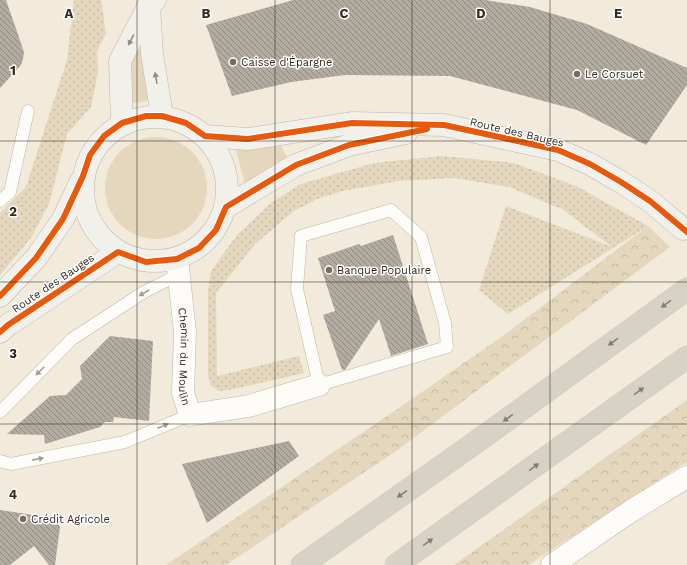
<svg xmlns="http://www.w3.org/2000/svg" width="687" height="565" font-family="'Work Sans',sans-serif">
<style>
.grass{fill:url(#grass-dots)}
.forest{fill:url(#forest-crowns)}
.garden{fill:#e4d7be}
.building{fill:url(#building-back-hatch)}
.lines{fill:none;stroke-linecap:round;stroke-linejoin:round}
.lane-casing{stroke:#bdb7aa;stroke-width:13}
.street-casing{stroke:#bdb7aa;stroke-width:23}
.secondary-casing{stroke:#bdb7aa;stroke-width:23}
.highway-casing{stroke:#cdc9c0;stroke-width:23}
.lane{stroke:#fdfcf9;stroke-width:12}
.street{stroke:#fdfcf9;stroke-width:22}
.secondary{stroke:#f2f0ea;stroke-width:22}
.highway{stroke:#d8d2c4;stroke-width:22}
.cycleway-casing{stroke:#fff;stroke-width:8}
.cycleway{stroke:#e8590c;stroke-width:6}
.oneway{fill:#928e84}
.oneway2{fill:#a19e97}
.oneway3{fill:#847e72}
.grid{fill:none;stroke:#312b1f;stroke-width:1;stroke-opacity:0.55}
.poi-dot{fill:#756e60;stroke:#fff;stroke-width:1.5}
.labels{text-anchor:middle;stroke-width:3;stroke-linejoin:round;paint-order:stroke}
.poi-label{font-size:11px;fill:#312b1f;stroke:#fff;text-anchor:start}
.street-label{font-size:11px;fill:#312b1f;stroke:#fff}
.grid-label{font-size:13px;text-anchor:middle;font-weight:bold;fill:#312b1f;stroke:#fff;stroke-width:3;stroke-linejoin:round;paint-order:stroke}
</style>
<defs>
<pattern id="grass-dots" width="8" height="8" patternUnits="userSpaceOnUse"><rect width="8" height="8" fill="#e4d7be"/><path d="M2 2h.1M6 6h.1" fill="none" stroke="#c4b9a3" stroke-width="1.8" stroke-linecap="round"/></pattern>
<pattern id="forest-crowns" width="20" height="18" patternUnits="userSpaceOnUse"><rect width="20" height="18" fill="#e4d7be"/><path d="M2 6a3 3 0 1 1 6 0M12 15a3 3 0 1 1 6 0" fill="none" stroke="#c4b9a3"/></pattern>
<pattern id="building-back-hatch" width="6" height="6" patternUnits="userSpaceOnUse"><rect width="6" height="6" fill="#b2ab9f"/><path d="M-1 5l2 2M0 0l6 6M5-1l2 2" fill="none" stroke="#918b81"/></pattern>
</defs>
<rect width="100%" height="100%" fill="#f2eada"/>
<g class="grass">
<path d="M74 0H101L106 33 97 51 98 72 91 107 67 134 49 204 31 238 0 275V213L26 187 67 60Z"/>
<path d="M442 156 514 163 576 186 648 226 508 314 479 290 506 206 612 247 562 209 509 187 454 178 398 181 343 191 317 199 294 211 255 244 216 293 217 376 299 356 304 373 229 390 219 391 211 386 208 375V291L211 271 237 235 271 203 301 184 374 163Z"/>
</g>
<g class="forest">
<path d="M648 226 670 247 396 451 226 565H166L396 410 500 338Z"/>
<path d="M687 400V462L528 565H454Z"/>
</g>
<g class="garden">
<path d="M135 44 145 56 156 99 124 105 127 52Z"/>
<circle cx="156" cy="188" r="51"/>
<path d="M281 146 289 161 246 188 236 150Z"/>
</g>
<g class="building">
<path d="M0 0H6L24 52 23 59 21 65 0 88Z"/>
<path d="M293 0H485L530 7 587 24 687 68V85L646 145 577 110 450 76 345 75 291 82 232 96 206 25Z"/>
<path d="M393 235 428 344 391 356 379 319 345 370H342L323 315 335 311 318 258 359 244 361 246Z"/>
<path d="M110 336 153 341 149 421 114 417 113 422H105L100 427 45 444 44 435 7 434 50 396 66 395 82 379 80 366Z"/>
<path d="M289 441 299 456 207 523 182 464Z"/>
<path d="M0 510 53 518 60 527 55 565H49L34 546 10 565H0Z"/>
</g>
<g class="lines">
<defs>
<g id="lane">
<path d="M0 201 10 192 28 111"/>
<path d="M391 210 421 237 445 323 447 347 319 385 297 289 301 236Z"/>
<path d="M0 412 72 339 144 292 178 275"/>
<path d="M0 461 11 464 125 442 190 415"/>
</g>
<g id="street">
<path id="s1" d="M177 259 185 332 183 393 190 415 249 406 319 385"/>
<path d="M552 565 631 511 687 477"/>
</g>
<g id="secondary">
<path d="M149 6 152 54 162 116"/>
<circle cx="155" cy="189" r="72"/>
<path d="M122 123 120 61 149 5 155 0"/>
<path d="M205 136 248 139 352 123 444 125 558 150 590 164 621 182 650 201 683 229"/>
<path d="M226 207 296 165 349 145 406 133"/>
<path d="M0 296 36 258 63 219 81 181"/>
<path d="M0 332 8 325 118 252"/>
</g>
<g id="highway">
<path d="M302 565 479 440 687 289"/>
<path d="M396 565 687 357"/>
</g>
</defs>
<use href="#lane" class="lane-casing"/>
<use href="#street" class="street-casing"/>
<use href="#secondary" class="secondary-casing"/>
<use href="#highway" class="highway-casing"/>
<use href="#lane" class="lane"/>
<use href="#street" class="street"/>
<use href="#secondary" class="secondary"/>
<use href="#highway" class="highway"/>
<defs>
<g id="cycleway">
<path d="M0 296 36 258 63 219 83 176 90 155 104 136 122 123 146 116H162L186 123 205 136 248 139 352 123 444 125 504 138 558 150 590 164 621 182 650 201 687 232"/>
<path d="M0 332 8 325 118 252 146 262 177 259 199 248 216 230 226 207 296 165 349 145 427 129"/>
</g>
</defs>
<use href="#cycleway" class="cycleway-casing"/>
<use href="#cycleway" class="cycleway"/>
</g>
<defs><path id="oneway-solid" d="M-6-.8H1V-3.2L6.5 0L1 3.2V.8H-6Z"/></defs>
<g class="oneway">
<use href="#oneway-solid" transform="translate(131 40) rotate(117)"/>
<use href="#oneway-solid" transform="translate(156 78) rotate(-100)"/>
</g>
<g class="oneway2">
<use href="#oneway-solid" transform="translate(144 293) rotate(150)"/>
<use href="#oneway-solid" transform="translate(40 371) rotate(135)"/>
<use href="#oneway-solid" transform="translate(163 426) rotate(-22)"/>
<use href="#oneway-solid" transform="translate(38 459) rotate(-11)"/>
</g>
<g class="oneway3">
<use href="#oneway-solid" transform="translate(666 304) rotate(144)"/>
<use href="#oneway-solid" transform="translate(613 342) rotate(144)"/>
<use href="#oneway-solid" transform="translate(639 391) rotate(-36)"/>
<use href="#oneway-solid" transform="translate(508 418) rotate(144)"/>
<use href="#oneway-solid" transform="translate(534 467) rotate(-36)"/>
<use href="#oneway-solid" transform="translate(402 494) rotate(145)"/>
<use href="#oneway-solid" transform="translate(428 542) rotate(-36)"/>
</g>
<path class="grid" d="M137 0V565M275 0V565M412 0V565M550 0V565M0 141H687M0 282H687M0 424H687"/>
<g class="poi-dot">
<circle cx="233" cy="62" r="4"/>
<circle cx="577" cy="74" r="4"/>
<circle cx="329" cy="270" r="4"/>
<circle cx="23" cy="519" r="4"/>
</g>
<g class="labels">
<g class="poi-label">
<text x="241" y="66">Caisse d'Épargne</text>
<text x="585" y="78">Le Corsuet</text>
<text x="337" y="274">Banque Populaire</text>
<text x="31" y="523">Crédit Agricole</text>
</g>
<g class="street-label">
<text transform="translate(517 132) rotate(13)" y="4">Route des Bauges</text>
<text transform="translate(53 283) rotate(-34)" y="4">Route des Bauges</text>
<text dy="4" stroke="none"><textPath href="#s1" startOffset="98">Chemin du Moulin</textPath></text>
</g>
</g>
<g class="grid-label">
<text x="69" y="18">A</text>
<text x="206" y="18">B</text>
<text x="344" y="18">C</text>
<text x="481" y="18">D</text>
<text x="618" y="18">E</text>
<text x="13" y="75">1</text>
<text x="13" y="216">2</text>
<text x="13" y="358">3</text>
<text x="13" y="499">4</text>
</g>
</svg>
